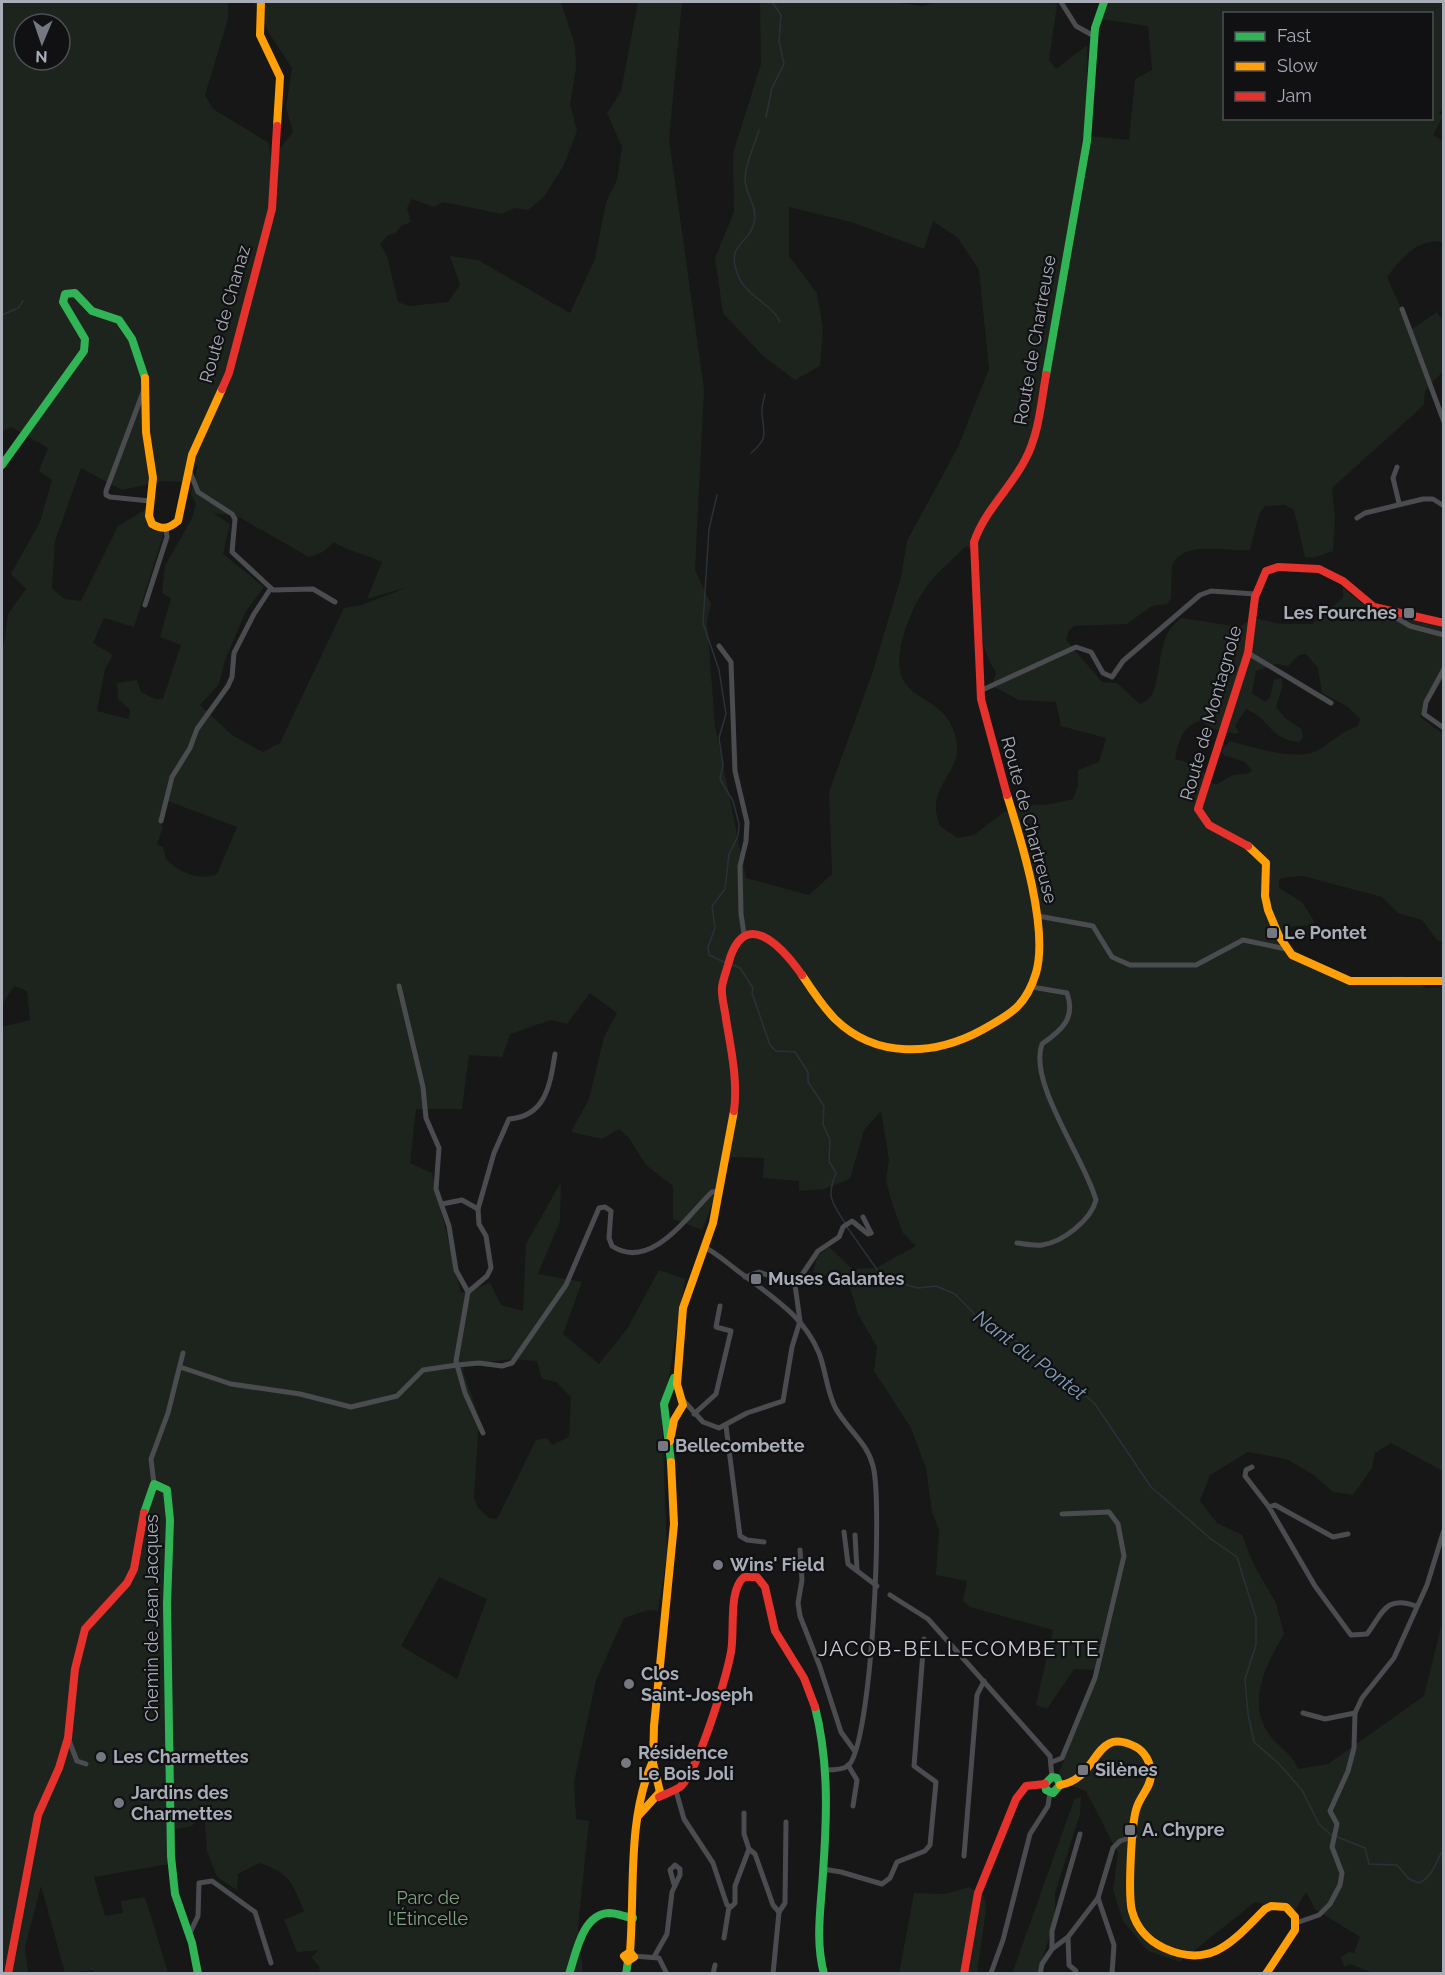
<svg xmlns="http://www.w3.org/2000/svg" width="1445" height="1975" font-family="Raleway,sans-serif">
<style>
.green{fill:#1d241e;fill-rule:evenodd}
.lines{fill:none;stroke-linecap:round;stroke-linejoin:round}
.stream{stroke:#2a3239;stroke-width:1.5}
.street{stroke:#4b4c50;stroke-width:5}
.fast{stroke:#30b455;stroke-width:8}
.slow{stroke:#ff9f0a;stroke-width:8}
.jam{stroke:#e5322d;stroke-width:8}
.poi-dot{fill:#757880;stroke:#111113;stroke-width:2}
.labels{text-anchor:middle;stroke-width:4.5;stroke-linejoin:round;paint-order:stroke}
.street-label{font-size:18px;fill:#a8adb8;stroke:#111113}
.poi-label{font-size:18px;font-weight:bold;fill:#a8adb8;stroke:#111113;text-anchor:start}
.park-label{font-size:18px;fill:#7fa381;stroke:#111113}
.water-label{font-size:20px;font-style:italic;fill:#7f9bb3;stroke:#111113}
.quarter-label{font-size:21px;letter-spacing:1.5px;fill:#c9ccd4;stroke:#111113}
</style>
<rect width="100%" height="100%" fill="#171717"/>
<g class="green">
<path d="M2 2H228V19L205 95 213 109 269 143 271 160 293 132 286 108 292 68 269 33 254 2H561L575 45 576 68 570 104 577 131 564 165 543 198 528 210 514 208 502 214 443 202 434 207 412 199 407 208 411 222 401 226 395 234 388 235 380 244 387 256 398 302 409 306 448 302 460 285 450 256 478 260 570 313 595 259 606 202 617 180 622 147 607 113 621 91 638 2H682L669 139 704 389 695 570 711 604 707 621 715 726 746 878 809 895 832 874 829 792 872 674 901 577 907 541 958 447 989 369 979 270 958 238 933 221 924 249 851 222 789 207V256L817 293 823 328 820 366 795 380 763 356 723 313 715 258 734 212 733 153 761 64 760 2H889L923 6 936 2H1055L1057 5 1049 60 1056 69 1087 45 1088 136 1129 140 1135 79 1152 70 1148 26 1101 19 1108 2H1443L1444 106 1439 114 1443 116 1433 135 1443 141V242C1418 238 1401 258 1387 277L1411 330 1437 312 1443 322V371L1425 391 1424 405 1332 488 1335 518 1333 551 1312 558 1305 557 1294 510 1285 505 1265 506 1259 514 1250 550C1227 553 1185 539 1172 565L1171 598 1167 604 1152 606 1127 624 1075 626 1069 630 1066 640 1102 682 1117 683 1140 704C1169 697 1148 638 1182 618L1239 627 1254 618 1280 624H1312L1343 598V588L1374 613 1443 627V679L1420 717 1443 734V942L1437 940 1422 920 1398 913 1382 897 1303 876 1281 878 1279 881V888L1302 902 1314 921 1313 925 1287 927 1285 929 1290 947 1334 973 1361 979 1402 976 1427 988 1443 987V1471L1391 1443 1375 1453 1372 1468 1353 1495 1333 1492 1314 1475 1286 1459 1248 1452 1210 1475 1200 1501 1217 1523 1242 1535 1254 1565 1276 1603 1284 1634C1267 1663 1246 1702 1269 1734 1279 1749 1290 1750 1298 1769L1328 1764 1424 1696 1443 1619V1973H1373L1350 1964 1344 1967 1341 1957 1349 1952 1354 1953 1360 1937 1315 1909 1306 1892 1295 1910 1255 1902 1180 1962 1148 1951 1123 1921 1113 1890 1118 1853 1086 1791 1067 1784 1059 1773 1099 1670 1074 1669 1047 1709 1036 1705 1053 1630 970 1607 963 1601 967 1581 936 1575 939 1530 932 1512 926 1468 911 1428 874 1371 877 1347 858 1314 850 1288 824 1275 813 1272 817 1257 829 1247 852 1269 876 1268 916 1246 903 1233 893 1206 886 1181 889 1160 881 1111 864 1130 850 1179 824 1189 799 1191V1181L763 1178 764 1158 731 1157 702 1230 673 1219V1186L646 1165 629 1138 619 1129 602 1139 571 1132 589 1099 604 1037 617 1013 590 993 567 1024 551 1020 510 1034 502 1057 469 1055 462 1109H416L410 1163 432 1173 461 1293 490 1283 501 1305 523 1311 526 1244 561 1182 560 1221 538 1274 582 1282 563 1334 599 1364 627 1329 659 1270 685 1279 662 1418 667 1554 658 1611 648 1610 624 1618 596 1680 574 1782 576 1819 589 1821 578 1927 583 1973H320L319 1966 311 1957 319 1950 297 1952 284 1920 304 1911C292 1882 290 1873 259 1863L238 1874 237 1890 217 1877 207 1851 204 1811 192 1826 172 1830 169 1864 94 1877 105 1916 123 1913 121 1901 145 1897 168 1973H94L93 1970 65 1973 41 1886 25 1947 28 1973H2L4 1969 2 1967V1027L30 1020 27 991 14 986 2 1004V645L4 644 8 614 26 589 11 574 40 522 52 480 39 471 48 448 11 427 2 431ZM1224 14H1432V118H1224ZM24 24H60V60H24ZM198 464 191 494 196 504 192 518 165 566 162 593 171 598 160 637 181 645 163 699H155L141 692 137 680 117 683 118 699 130 710 129 719 97 711 105 669 113 655 93 643 104 618 134 627 164 533 148 525 145 510 118 526 81 601 64 599 52 588 55 541 81 468 122 490 164 481 183 482ZM213 513 237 516 309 557 323 552 334 542C349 552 366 554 382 562L367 599 408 587 362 605 344 608 280 743 263 752 232 735 200 705 219 684 225 660 246 611 264 587 223 554 230 524ZM966 546 979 553C980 591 974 642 996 672L992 686 1019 700 1056 702 1061 726 1106 738 1099 762 1078 770V785L1073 799 1046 805H1027L1004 812 974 835 958 838 940 826C924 787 961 774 957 744 951 701 917 704 903 680 890 656 914 600 930 582 941 569 954 558 966 546ZM1306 654 1318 668 1322 693 1348 707 1360 719 1358 726C1342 731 1332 742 1318 750 1298 762 1251 747 1230 741L1223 748V755L1245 762 1252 770 1250 773 1233 775 1217 784 1210 783 1201 766 1175 759C1178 743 1183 723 1202 721L1211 728 1236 734 1239 732 1235 726 1246 709C1271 719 1269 740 1300 742L1303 736 1301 729 1285 718 1276 707 1283 685 1281 678 1274 680 1270 698 1265 702 1252 693 1256 671 1276 664 1288 666 1299 655ZM168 801 237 827 217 874C200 881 179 873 166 859L163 847 157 844 163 827 159 822ZM511 1359 537 1361 542 1379 556 1382 571 1397 569 1437 552 1445 547 1438 536 1440 497 1519 489 1518 478 1508 474 1498 479 1417 463 1371 465 1365ZM439 1577 487 1599 457 1679 401 1646Z"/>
<path d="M1081 1796 1080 1814 1055 1893C1057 1920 1046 1949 1037 1973L1012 1974 1074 1800Z"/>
<path d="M969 1887 984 1896 986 1909 977 1973 899 1974 914 1893 946 1894Z"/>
</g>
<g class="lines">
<g class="stream">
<path d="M766 117 772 88 784 64 779 41 781 15 772 2"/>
<path d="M759 130C755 144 745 164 745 179 745 194 758 206 754 223 750 244 725 243 738 275 746 297 774 305 780 322"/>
<path d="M2 315 18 308 23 301"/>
<path d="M751 453C770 437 763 433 762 413 761 407 764 400 765 394"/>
<path d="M717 495 709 529 703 623 719 670 726 714 719 738 723 765 720 779 733 801 739 824 738 836 729 854 725 889 712 906 715 928 708 947 709 955 724 962"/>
<path d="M731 964 740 968 753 988 752 993 770 1045 776 1051 795 1052 808 1072V1082L824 1106 823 1124 830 1140 829 1161 836 1173C826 1197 832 1202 845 1223"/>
<path d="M847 1227 878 1271 896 1282 918 1288 936 1286 955 1294 989 1329 1019 1342 1066 1378 1095 1404 1151 1487 1211 1539 1237 1557 1256 1618V1645L1245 1679 1248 1714 1254 1742 1279 1764 1302 1790 1319 1824 1332 1836"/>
<path d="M1337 1837 1365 1848 1369 1864 1397 1865 1409 1879 1419 1883C1434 1876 1435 1861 1444 1849"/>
</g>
<g class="street">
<path d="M1061 2 1076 26 1094 36"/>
<path d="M1402 309 1444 422"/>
<path d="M145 387 106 491V495L110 497 150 501"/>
<path d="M1397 467 1393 478 1399 503"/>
<path d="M190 472 198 492 232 514 235 519 232 552 273 590 313 589 335 602"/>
<path d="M1357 518 1365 513 1423 499H1433L1444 506"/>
<path d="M145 605 167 537 166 529"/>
<path d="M1387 612 1410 626 1444 635"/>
<path d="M719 646 731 662 735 771 747 822 746 841 740 866 741 914 744 934"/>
<path d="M1248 653 1331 703"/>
<path d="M1444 669 1426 702 1424 714 1444 728"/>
<path d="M980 691 1076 647 1091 652 1103 673 1112 677 1123 661 1200 595 1211 591 1255 594"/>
<path d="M161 821 172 777 190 748 197 729 228 686 232 677 234 653 254 614 271 588"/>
<path d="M1038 916 1093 926 1112 957 1130 965H1196L1243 940 1286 949"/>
<path d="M399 986 423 1087 426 1118 439 1148 436 1189 449 1226 456 1270 468 1292"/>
<path d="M442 1204 462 1200 478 1209"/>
<path d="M863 1217 871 1233"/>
<path d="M1017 1243C1025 1244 1034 1246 1042 1245 1063 1242 1091 1220 1096 1200 1084 1157 1028 1083 1042 1044 1062 1030 1076 1018 1067 993L1032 987"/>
<path d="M704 1247C719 1254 731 1267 745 1276 775 1299 804 1317 819 1353 826 1371 827 1393 836 1409 848 1430 867 1442 873 1466 883 1502 872 1745 848 1766 842 1770 832 1770 826 1770"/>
<path d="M745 1277 759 1272 795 1285"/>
<path d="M795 1285 818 1251 839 1237 843 1227 852 1221 868 1234 871 1233"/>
<path d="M180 1367 231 1384 300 1394 351 1407 397 1396 423 1370 457 1365 479 1363 502 1366 512 1363 566 1285 599 1208 605 1207 611 1211 609 1238 612 1246C651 1272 688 1215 712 1192L719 1191"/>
<path d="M683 1400 703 1422 719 1428 747 1413 783 1401 792 1347 800 1321 795 1285"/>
<path d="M694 1414 716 1394 731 1331 716 1327 720 1306"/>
<path d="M726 1426 740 1536 747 1540 764 1542"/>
<path d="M483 1433 465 1393 456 1361 468 1292 487 1276 491 1268 486 1236 479 1224 478 1209 494 1153 509 1119C546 1116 550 1085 555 1054"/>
<path d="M1252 1467 1246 1470 1245 1476 1269 1507"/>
<path d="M154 1484 151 1459 168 1413 183 1353"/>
<path d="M844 1532 848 1564 877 1586"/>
<path d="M1348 1534 1333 1537 1275 1505 1269 1507 1315 1586 1351 1635 1367 1634C1383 1613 1385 1595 1416 1606"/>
<path d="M855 1535 857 1570"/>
<path d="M800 1550 802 1580 798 1603 800 1616 820 1667 841 1732 854 1750"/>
<path d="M890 1595 928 1619 1050 1756 1052 1777"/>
<path d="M1303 1713 1325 1719 1355 1713"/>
<path d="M68 1738 77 1761 86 1764"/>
<path d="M1052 1762 1062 1758 1095 1678 1124 1556 1118 1524 1109 1512 1062 1514"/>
<path d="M848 1765 857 1780 853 1806"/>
<path d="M676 1791 684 1819 713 1863 727 1905 731 1907 735 1903V1886L749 1849 755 1854 773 1905 779 1912"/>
<path d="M744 1813V1834L749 1849"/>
<path d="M964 1856 977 1695 984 1681"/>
<path d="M823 1869 841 1872 882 1884 890 1878 897 1862 925 1851 930 1845 936 1782 914 1766 924 1639"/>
<path d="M1098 1898 1114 1945 1112 1974"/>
<path d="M779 1912 785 1903 786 1822"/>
<path d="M1296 1923 1319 1915 1330 1904 1340 1885 1342 1873 1332 1847 1337 1824 1330 1811 1348 1771 1354 1748 1355 1713 1362 1698 1394 1658 1427 1585 1444 1530"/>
<path d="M189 1935 198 1916 199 1883 212 1881 255 1912 271 1963"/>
<path d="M1068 1937 1069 1965 1076 1971"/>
<path d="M724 1938 729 1907"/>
<path d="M1052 1949V1931L1080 1834"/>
<path d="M633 1956 659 1958 667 1974"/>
<path d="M654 1957 667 1934 672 1892 680 1875V1869L675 1865 670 1870 674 1884"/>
<path d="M991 1973 1003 1940 1030 1834 1048 1806 1050 1792"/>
<path d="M713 1974 715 1965"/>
<path d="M773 1974 779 1912"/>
<path d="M1040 1974 1042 1964 1052 1949 1068 1937 1098 1898 1113 1848 1120 1841 1135 1836"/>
</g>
<g class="fast">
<path d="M1046 375 1087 141 1095 28 1104 2"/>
<path d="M2 465 84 351 85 339 63 302 65 294 75 293 92 311 119 320 132 339 145 378"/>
<path d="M671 1462 664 1404 674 1378"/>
<path d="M144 1513 154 1484 167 1490 170 1520 167 1604 171 1856 175 1894 192 1943 198 1974"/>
<path d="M815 1707C829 1762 827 1817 823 1873 821 1907 815 1940 824 1974"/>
<path d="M1045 1784 1046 1790 1053 1793 1060 1785"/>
<path d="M1045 1784 1052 1777 1057 1778 1060 1785"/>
<path d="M569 1974C576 1954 582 1914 609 1913 617 1913 625 1917 633 1918"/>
<path d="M626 1974 628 1961"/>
</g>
<g class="slow">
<path d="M261 2 260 35 280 77 277 126"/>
<path d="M145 378 146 432 153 478 149 516 152 524C163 530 168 529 178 521L192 455 222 389"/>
<path d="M1248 846 1266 863 1265 896 1268 910 1279 936 1292 955 1350 981H1444"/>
<path d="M802 975C812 990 822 1006 835 1019 876 1059 934 1056 982 1030 1011 1014 1026 1006 1036 973 1049 928 1021 840 1007 795"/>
<path d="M670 1441 674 1420 683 1405 677 1384 683 1308 713 1223 734 1111"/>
<path d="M1060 1785C1100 1779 1093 1724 1136 1747 1145 1752 1151 1763 1151 1774 1151 1787 1141 1795 1137 1807 1131 1822 1128 1896 1132 1911 1137 1929 1149 1941 1164 1948 1212 1970 1234 1940 1265 1909L1271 1906 1286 1907 1295 1917V1930L1266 1974"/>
<path d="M638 1816 660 1792 653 1763 654 1726 674 1524 671 1462"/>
<path d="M630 1952 624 1956 628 1961 634 1957 630 1952C635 1890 627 1821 652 1763"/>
</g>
<g class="jam">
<path d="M222 389 229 373 272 209 277 126"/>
<path d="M1007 795 981 699 974 542C985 510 1010 489 1025 460 1039 434 1041 403 1046 375"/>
<path d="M1248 846 1209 825 1198 809 1248 653 1255 597 1266 571 1278 567 1319 569 1343 581 1374 607 1444 623"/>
<path d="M734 1111C738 1081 731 1049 726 1019 725 1009 721 997 722 987 723 980 726 972 728 965 743 906 780 944 802 975"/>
<path d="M659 1797C665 1794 674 1791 680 1787 698 1772 726 1678 731 1652 735 1631 728 1590 744 1577H757L765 1587 775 1631 804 1678 815 1707"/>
<path d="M8 1974 38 1815 59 1768 68 1738 75 1669 85 1629 127 1583 134 1569 144 1513"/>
<path d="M964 1974 978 1893 1016 1799 1026 1786 1045 1784"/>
</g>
</g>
<g class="poi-dot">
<rect x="1403" y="607" width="12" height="12" rx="3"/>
<rect x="1266" y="927" width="12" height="12" rx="3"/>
<rect x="750" y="1273" width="12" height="12" rx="3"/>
<rect x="657" y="1440" width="12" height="12" rx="3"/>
<circle cx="718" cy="1565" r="6"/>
<circle cx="629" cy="1684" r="6"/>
<circle cx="101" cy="1757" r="6"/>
<circle cx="626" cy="1763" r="6"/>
<rect x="1077" y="1764" width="12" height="12" rx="3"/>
<circle cx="119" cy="1803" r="6"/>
<rect x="1124" y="1824" width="12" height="12" rx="3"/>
</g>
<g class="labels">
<g class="street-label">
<text transform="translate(225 314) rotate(-74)" y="6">Route de Chanaz</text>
<text transform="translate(1035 340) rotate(-80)" y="6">Route de Chartreuse</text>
<text transform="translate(1211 713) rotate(-74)" y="6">Route de Montagnole</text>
<text transform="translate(1029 820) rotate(75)" y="6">Route de Chartreuse</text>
<text transform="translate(152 1618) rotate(-90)" y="6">Chemin de Jean Jacques</text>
</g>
<g class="poi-label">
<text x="1397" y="619" text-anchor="end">Les Fourches</text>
<text x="1284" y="939">Le Pontet</text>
<text x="768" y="1285">Muses Galantes</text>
<text x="675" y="1452">Bellecombette</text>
<text x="730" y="1571">Wins' Field</text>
<text x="641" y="1680">Clos<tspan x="641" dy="21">Saint-Joseph</tspan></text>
<text x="638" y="1759">Résidence<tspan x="638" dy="21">Le Bois Joli</tspan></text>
<text x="113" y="1763">Les Charmettes</text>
<text x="1095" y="1776">Silènes</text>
<text x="131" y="1799">Jardins des<tspan x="131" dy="21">Charmettes</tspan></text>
<text x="1142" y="1836">A. Chypre</text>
</g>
<g class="park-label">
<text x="428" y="1904">Parc de<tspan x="428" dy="21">l'Étincelle</tspan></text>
</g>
<g class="water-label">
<text transform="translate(1030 1355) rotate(37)" y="7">Nant du Pontet</text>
</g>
<g class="quarter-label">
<text x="959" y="1656">JACOB-BELLECOMBETTE</text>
</g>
</g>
<rect width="1445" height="1975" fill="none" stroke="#a8adb8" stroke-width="6"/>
<rect x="1223" y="12" width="210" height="108" fill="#111113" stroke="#4d4f55" stroke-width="1.5"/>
<rect x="1235" y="32" width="30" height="9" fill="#30b455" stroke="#4d4f55" stroke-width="1.5"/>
<text x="1277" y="42" font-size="18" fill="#a8adb8">Fast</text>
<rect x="1235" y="62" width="30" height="9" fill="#ff9f0a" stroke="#4d4f55" stroke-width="1.5"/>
<text x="1277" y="72" font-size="18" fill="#a8adb8">Slow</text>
<rect x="1235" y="92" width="30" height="9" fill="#e5322d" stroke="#4d4f55" stroke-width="1.5"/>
<text x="1277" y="102" font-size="18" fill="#a8adb8">Jam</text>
<g transform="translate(42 42) rotate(182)"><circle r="28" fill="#111113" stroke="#4d4f55" stroke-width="1.5"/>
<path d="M0-4.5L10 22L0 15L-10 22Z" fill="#757880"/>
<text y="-9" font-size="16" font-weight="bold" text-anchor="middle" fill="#a8adb8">N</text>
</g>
</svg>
